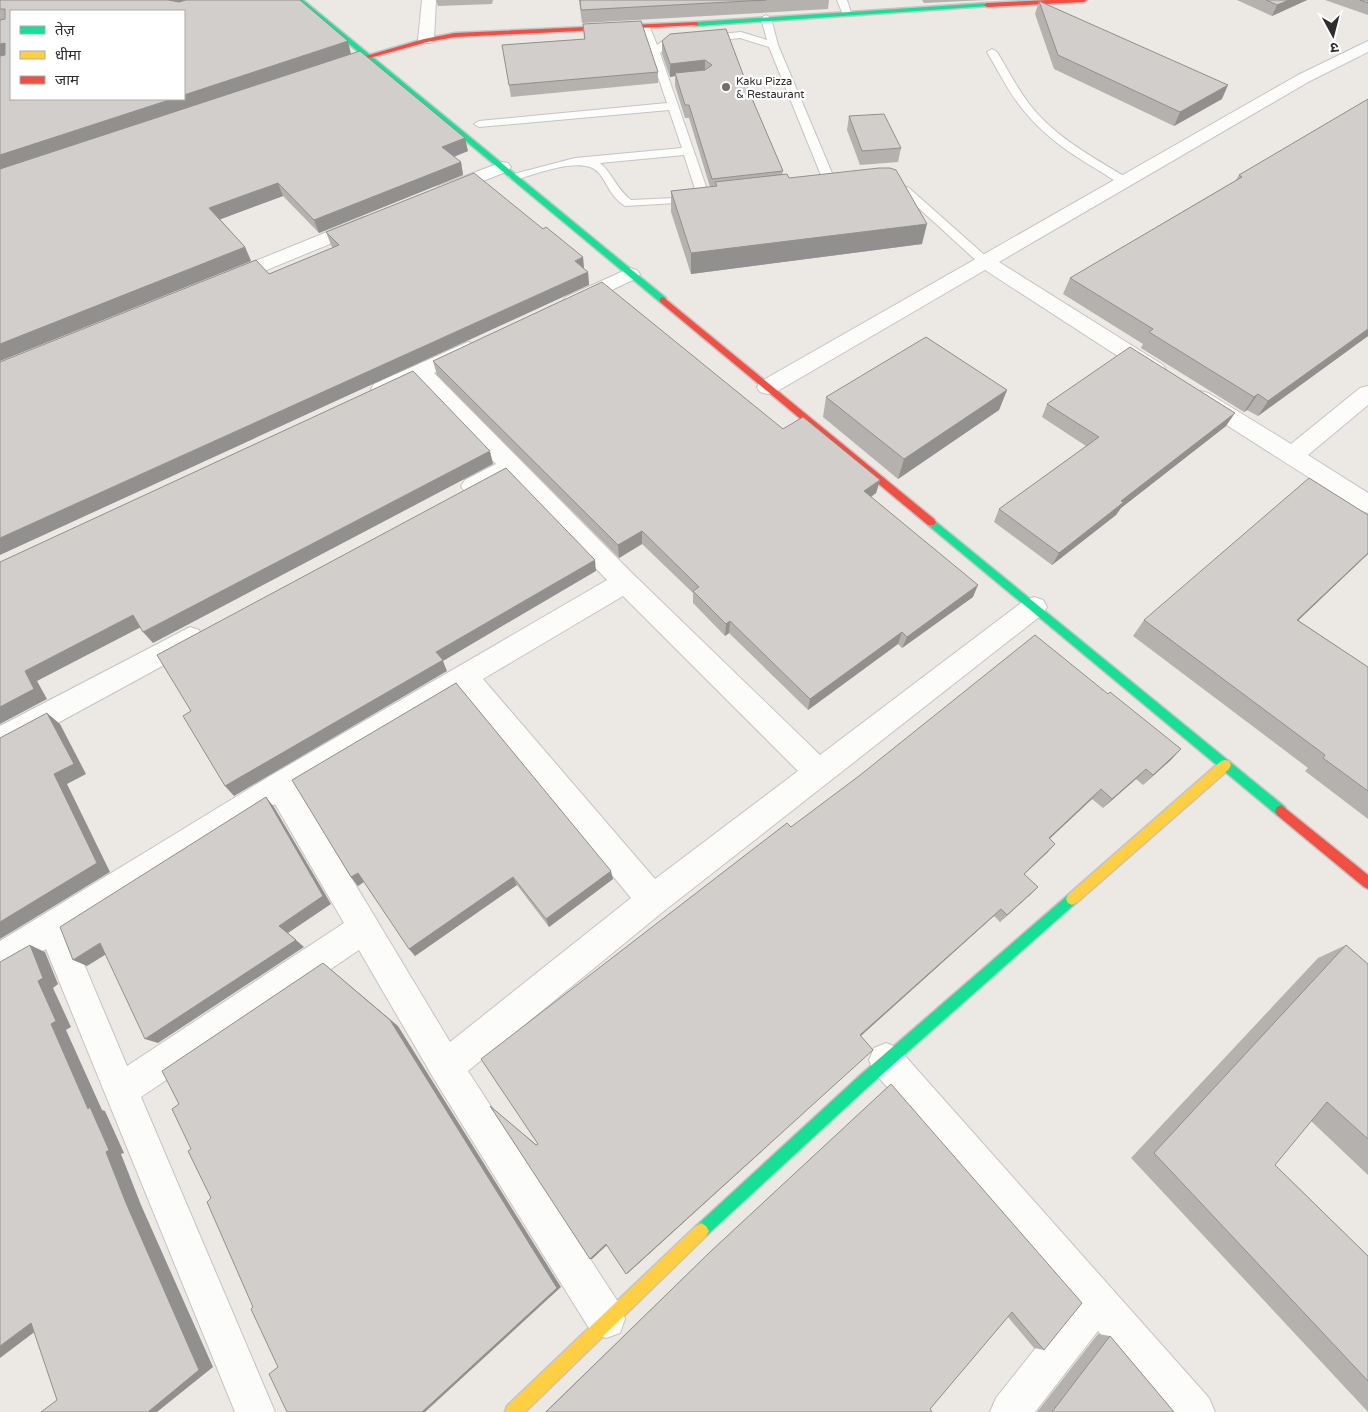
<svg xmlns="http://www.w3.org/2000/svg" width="1368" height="1412" font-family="'Varela Round','Noto Sans Devanagari',sans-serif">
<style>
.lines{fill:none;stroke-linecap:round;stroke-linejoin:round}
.lane-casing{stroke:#c5c4c5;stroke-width:2}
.street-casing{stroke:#c5c4c5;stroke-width:2}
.fast-casing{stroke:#c5c4c5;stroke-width:3}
.slow-casing{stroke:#c5c4c5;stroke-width:3}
.jam-casing{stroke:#c5c4c5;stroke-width:3}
.lane{fill:#fcfcfb;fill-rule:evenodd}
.street{fill:#fcfcfb;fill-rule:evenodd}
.fast{fill:#16e098;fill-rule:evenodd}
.slow{fill:#ffcf43;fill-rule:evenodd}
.jam{fill:#f24e42;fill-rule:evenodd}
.wall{fill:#b4b1af}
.shaded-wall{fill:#92908e}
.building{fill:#d1cecb;stroke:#92908e}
.poi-dot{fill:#706f6e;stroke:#fff;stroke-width:2}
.labels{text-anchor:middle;stroke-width:4.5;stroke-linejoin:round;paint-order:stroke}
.far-poi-label{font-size:11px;fill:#2e2e2e;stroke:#fff;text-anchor:start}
</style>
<rect width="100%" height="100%" fill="#ece8e4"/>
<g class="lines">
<defs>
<g id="lane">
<path d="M837 0H847L851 13 849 15H843Z"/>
<path d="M766 15 771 18 778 45 837 185 835 187 831 188 825 185 769 47 740 38 669 45 660 53 710 198 708 200 704 201 698 198 684 155 600 163C613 174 617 190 631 200L697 197 699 199 697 201 693 202 625 206C610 196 609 186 599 173 583 154 535 175 514 180L508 177 510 175 575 158 682 148 669 110 479 127 474 124 479 121 667 103 641 27 643 25H649L657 45 666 39 741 32 767 40 761 18Z"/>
<path d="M992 49 997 52C1008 70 1017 88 1030 105 1056 138 1094 158 1129 179L1131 181 1129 183C1119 186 1107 175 1098 170 1071 154 1044 136 1024 111 1009 93 999 72 987 52Z"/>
<path d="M888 180 909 188 989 259 991 262 989 265H981L901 192 884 185 882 183 884 181Z"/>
</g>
<g id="street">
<path d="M422 0H436L434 40 431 43H421L418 40Z"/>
<path d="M1368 41V52L1310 81 999 262 1163 365 1166 370 1163 375 1155 377 1147 375 985 270 776 392 768 394 760 392 757 387 760 382 1298 75Z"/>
<path d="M502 162 508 163 511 167 508 171 451 194 445 195 439 194 436 190 439 186Z"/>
<path d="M364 217 371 219 373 223 371 227 235 283 228 285 221 283 218 279 221 275Z"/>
<path d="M630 268 637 270 640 274 637 278 580 305 573 307 566 305 563 301 566 297Z"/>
<path d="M468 342 475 344 478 349 475 354 434 373 634 575 820 755 1025 600 1034 597 1043 600 1047 607 1043 614 664 911 468 1071 620 1305 625 1319 620 1333 606 1338 592 1333 434 1079 359 950 141 1097 275 1412H235L46 949 11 970 0 975V941L270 776 607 580 509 478C495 485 480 497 465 492L461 486 465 480 496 464 417 381 390 394 382 396 374 394 371 389 374 384ZM623 596 798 771 655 879 483 679ZM461 692 631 898 450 1042 298 789ZM275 804 344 923 127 1066 71 933Z"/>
<path d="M1368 386V405L1308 455 1368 493V513L1360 510 1192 403 1189 398 1192 393 1200 391 1208 393 1291 444 1360 388Z"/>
<path d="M190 627 199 630 203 638 199 646 10 749 0 752V726Z"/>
<path d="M886 1043 898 1048 1209 1398 1215 1412H1168L1098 1331 1035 1412H990L996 1398 1073 1301 874 1072 869 1060 874 1048Z"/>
</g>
<g id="fast">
<path d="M296 0H303L666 298V302H660Z"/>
<path d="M987 3 990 5 989 6 696 26 693 24 696 22Z"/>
<path d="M931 518 1285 807 1287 811 1285 815 1281 817 1277 815 928 525 926 522Z"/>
<path d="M1072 893 1076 895 1078 899 1076 903 868 1087 706 1236 701 1239 696 1236 693 1231 696 1226 858 1077 1068 895Z"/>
</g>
<g id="slow">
<path d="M1225 760 1229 761 1231 765 1229 769 1076 903 1072 905 1068 903 1066 899 1068 895 1221 761Z"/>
<path d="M701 1223 706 1226 709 1231 706 1236 525 1412H505L507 1406 696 1226Z"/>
</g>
<g id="jam">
<path d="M1049 0H1087L1084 2 987 7 984 5 987 3Z"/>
<path d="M696 22 698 23V25L455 37 427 42 355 62 352 60 424 39 455 33Z"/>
<path d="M663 297 934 519 936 522 934 525H928L660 302V298Z"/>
<path d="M1281 805 1368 875V889L1364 887 1277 815 1275 811 1277 807Z"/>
</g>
</defs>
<use href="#lane" class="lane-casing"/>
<use href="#street" class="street-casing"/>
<use href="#fast" class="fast-casing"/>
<use href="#slow" class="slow-casing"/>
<use href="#jam" class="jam-casing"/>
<use href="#lane" class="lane"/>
<use href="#street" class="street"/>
<use href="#fast" class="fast"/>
<use href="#slow" class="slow"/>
<use href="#jam" class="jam"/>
</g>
<g class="wall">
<path d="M0 0 351 54 468 151 454 157 461 162 463 175 319 233 283 196 220 219 245 247 251 261 0 361Z"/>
<path d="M436 0H493L492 4 438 6Z"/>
<path d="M579 0H829L828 9 582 23Z"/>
<path d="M922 0H986L924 3Z"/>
<path d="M1237 0H1307L1272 16Z"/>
<path d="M1325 0H1368V15Z"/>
<path d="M1039 1 1222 99 1174 126 1054 69 1035 14Z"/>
<path d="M583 24 658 72V83L511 97 502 45 584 39Z"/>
<path d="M726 29 753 101 783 171 782 175 922 244 691 274 671 212V191L710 187 689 118H685L675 86V76L670 77 662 54V41Z"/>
<path d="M1368 99V336L1258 416 1247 410 1244 412 1141 348 1143 344 1063 294 1070 278 1236 180 1239 175Z"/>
<path d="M849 116 901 148 898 162 860 165 847 130Z"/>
<path d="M543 229 583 257 584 269 588 272 589 285 269 274 333 248 331 245 326 232Z"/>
<path d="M433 361 783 429 880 480 876 493 871 497 973 597 902 648 898 644 808 710 729 633 725 636 693 603V593L642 544 619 558 437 375Z"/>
<path d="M1007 390 999 410 898 479 823 417 826 397Z"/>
<path d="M1047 404 1226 426 1121 508 1116 515 1052 565 994 522 999 509 1086 446 1042 417Z"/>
<path d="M1368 515V554L1298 620 1368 667V819L1305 771 1308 768 1133 636 1144 620Z"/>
<path d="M456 683 613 879 549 927 517 885 415 956 364 882 358 886 351 877Z"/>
<path d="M1108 694 1181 749 1143 785 1136 779 1103 808 1092 799 1049 839 1055 844 1047 853 1024 874 1038 887 1000 922 994 916 861 1036 868 1054 628 1273 607 1245 592 1259 490 1106 537 1145 791 827Z"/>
<path d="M1346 945 1368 964V1175L1311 1121 1275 1165 1368 1256V1412L1131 1158 1318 958Z"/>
<path d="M891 1084 1044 1350 1034 1348 1008 1317 930 1409 932 1412H545L710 1252Z"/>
<path d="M1098 1334 1110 1336 1174 1412H1037Z"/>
</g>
<g class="shaded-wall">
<path d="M160 0H189L165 11Z"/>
<path d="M1289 0H1307L1272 16 1277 5Z"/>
<path d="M348 41 351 54 0 171V155L172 99H184V95Z"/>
<path d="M5 43 11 54 0 58V44Z"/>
<path d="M705 60V73H675V76L670 77V64Z"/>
<path d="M1228 85 1222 99 1174 126 1180 112Z"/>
<path d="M465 138 468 151 445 160 442 147Z"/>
<path d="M461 162 463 175 319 233 314 220Z"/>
<path d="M278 183 283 196 216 221 209 208Z"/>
<path d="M927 224 922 244 691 274V253Z"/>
<path d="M245 247 251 261 0 361V344Z"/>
<path d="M583 257 584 270 575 261Z"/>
<path d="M588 272 589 285 0 555V538Z"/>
<path d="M1368 329V336L1258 416 1268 401Z"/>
<path d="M1007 390 999 410 898 479 904 459Z"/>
<path d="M1258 394 1247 410 1244 412 1254 397Z"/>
<path d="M1235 413 1226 426 1121 508 1116 515 1052 565 1059 553 1121 501Z"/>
<path d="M490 451 493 464 153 643 143 632Z"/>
<path d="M880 480 876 493 861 504 864 491Z"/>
<path d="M642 531V544L619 558 618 545Z"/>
<path d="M1368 553V554L1282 636 1297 620Z"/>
<path d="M595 560 596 571 443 661 447 671 234 796 225 786 436 652Z"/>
<path d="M978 585 973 597 902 648 907 637Z"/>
<path d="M133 615 143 626 37 681 47 699 0 724V707L25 671Z"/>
<path d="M730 621 729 633 725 636 726 624Z"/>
<path d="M902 632 898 644 808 710 810 699Z"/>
<path d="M47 713 60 724 86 774 67 784 110 872 0 939V922L54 774Z"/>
<path d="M1181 749 1171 760 1143 785 1153 775Z"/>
<path d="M1146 769 1136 779 1103 808 1112 799Z"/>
<path d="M1101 789 1092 799 1041 847 1049 838Z"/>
<path d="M266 797 274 807 331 904 288 933 304 947 158 1043 145 1039 279 926Z"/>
<path d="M1055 844 1047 853 1016 882 1024 874Z"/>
<path d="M611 871 613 879 549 927 546 919Z"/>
<path d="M358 873 365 881 358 886 351 877Z"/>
<path d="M513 877 517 885 415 956 409 949Z"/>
<path d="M1038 887 1030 895 1000 922 1007 915Z"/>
<path d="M1001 909 994 916 856 1040 860 1035Z"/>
<path d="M100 943 113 950 87 966 73 960Z"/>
<path d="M30 945 45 952 58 984 53 988 71 1027 66 1030 102 1110 105 1111 124 1153 121 1154 141 1205 213 1367 157 1412H148L126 1203 88 1109 51 1024 38 981Z"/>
<path d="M323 963 398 1026 561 1287 425 1412H422Z"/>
<path d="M873 1050 628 1273 626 1274Z"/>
<path d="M606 1244H608L592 1259H590Z"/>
<path d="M49 1321 0 1358V1346L31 1323Z"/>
</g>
<g class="building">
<path d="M0 0H168L179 2 186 0H300L348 41 184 95V11H11V99H172L0 155V56L5 55V43L0 44V20L5 19V9H0Z"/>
<path d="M580 0H766L581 10Z"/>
<path d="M1266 0H1289L1277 5Z"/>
<path d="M1360 0H1368V3Z"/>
<path d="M1039 1 1228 85 1180 112 1058 55Z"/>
<path d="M641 21 658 72 509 85 502 45 585 39 583 24Z"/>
<path d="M726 29 753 101 783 171 712 179 689 105H685L675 73 705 70 712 65 705 60 670 64 662 41 670 34Z"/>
<path d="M360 51 465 138 442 147 461 162 314 220 278 183 209 208 245 247 0 344V169Z"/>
<path d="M1368 99V329L1268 401 1258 394 1254 397 1149 332 1153 329 1070 278 1242 177 1239 175Z"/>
<path d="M884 114 901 148 862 151 849 116Z"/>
<path d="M879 168H890L896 170 927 224 691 253 671 191 717 186 715 182 787 174 789 178Z"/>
<path d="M474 173 543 229 546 227 583 257 575 261 588 272 0 538V362L256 260 269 274 339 245 326 232Z"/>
<path d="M602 282 783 429 803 417 880 480 864 491 978 585 907 637 902 632 810 699 730 621 726 624 693 591 699 587 642 531 618 545 433 361Z"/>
<path d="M926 337 1007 390 904 459 826 397Z"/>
<path d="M1130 347 1235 413 1121 501 1124 502 1059 553 999 509 1099 437 1047 404Z"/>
<path d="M413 371 490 451 143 632 133 615 25 671 34 689 0 707V562Z"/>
<path d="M506 468 595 560 436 652 443 660 225 786 183 716 191 711 157 655Z"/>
<path d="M1309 478 1368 515V553L1297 620 1368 667V791L1323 758 1325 755 1144 620Z"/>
<path d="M1035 635 1108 694 1110 692 1181 749 1153 775 1146 769 1112 799 1101 789 1049 838 1055 844 1024 874 1038 887 1007 915 1001 909 860 1035 873 1050 626 1274 606 1244 590 1259 490 1106 536 1145 538 1144 481 1059 787 823 791 827 859 776Z"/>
<path d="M456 683 611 871 546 919 513 877 409 949 358 873 351 877 292 780Z"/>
<path d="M47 713 74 764 54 774 97 863 0 922V738Z"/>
<path d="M266 797 323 896 279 926 296 940 145 1039 100 943 73 960 60 927Z"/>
<path d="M30 945 43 978 38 981 56 1021 51 1024 88 1109 90 1107 109 1150 106 1152 126 1203 199 1370 148 1412H41L57 1400 31 1323 0 1346V962Z"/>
<path d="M1346 945 1368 964V1139L1327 1102 1275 1165 1368 1256V1381L1154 1153Z"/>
<path d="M323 963 390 1020 557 1288 422 1412H287L269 1374 278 1367 251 1309 253 1307 207 1202 211 1198 188 1151 191 1149 172 1109 179 1104 162 1071Z"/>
<path d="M891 1084 1082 1303 1044 1350 1012 1312 930 1409 932 1412H546L710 1252Z"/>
<path d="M1110 1336 1174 1412H1052Z"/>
</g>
<circle class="poi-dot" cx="726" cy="87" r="5"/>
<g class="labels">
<g class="far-poi-label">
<text x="736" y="85">Kaku Pizza<tspan x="736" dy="13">&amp; Restaurant</tspan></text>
</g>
</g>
<rect x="10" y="10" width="175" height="90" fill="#ffffff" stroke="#ababab"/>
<rect x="20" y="26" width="25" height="8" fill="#16e098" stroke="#ababab"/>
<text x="55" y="35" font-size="15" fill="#2e2e2e">तेज़</text>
<rect x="20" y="51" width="25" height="8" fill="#ffcf43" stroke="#ababab"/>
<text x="55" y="60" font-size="15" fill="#2e2e2e">धीमा</text>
<rect x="20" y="76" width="25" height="8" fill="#f24e42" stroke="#ababab"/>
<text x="55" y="85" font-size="15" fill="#2e2e2e">जाम</text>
<g transform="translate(1333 35) rotate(173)" stroke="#ffffff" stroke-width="4" paint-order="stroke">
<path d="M0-4L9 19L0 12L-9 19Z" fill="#2e2e2e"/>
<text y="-8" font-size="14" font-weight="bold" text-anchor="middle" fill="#2e2e2e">उ</text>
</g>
</svg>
